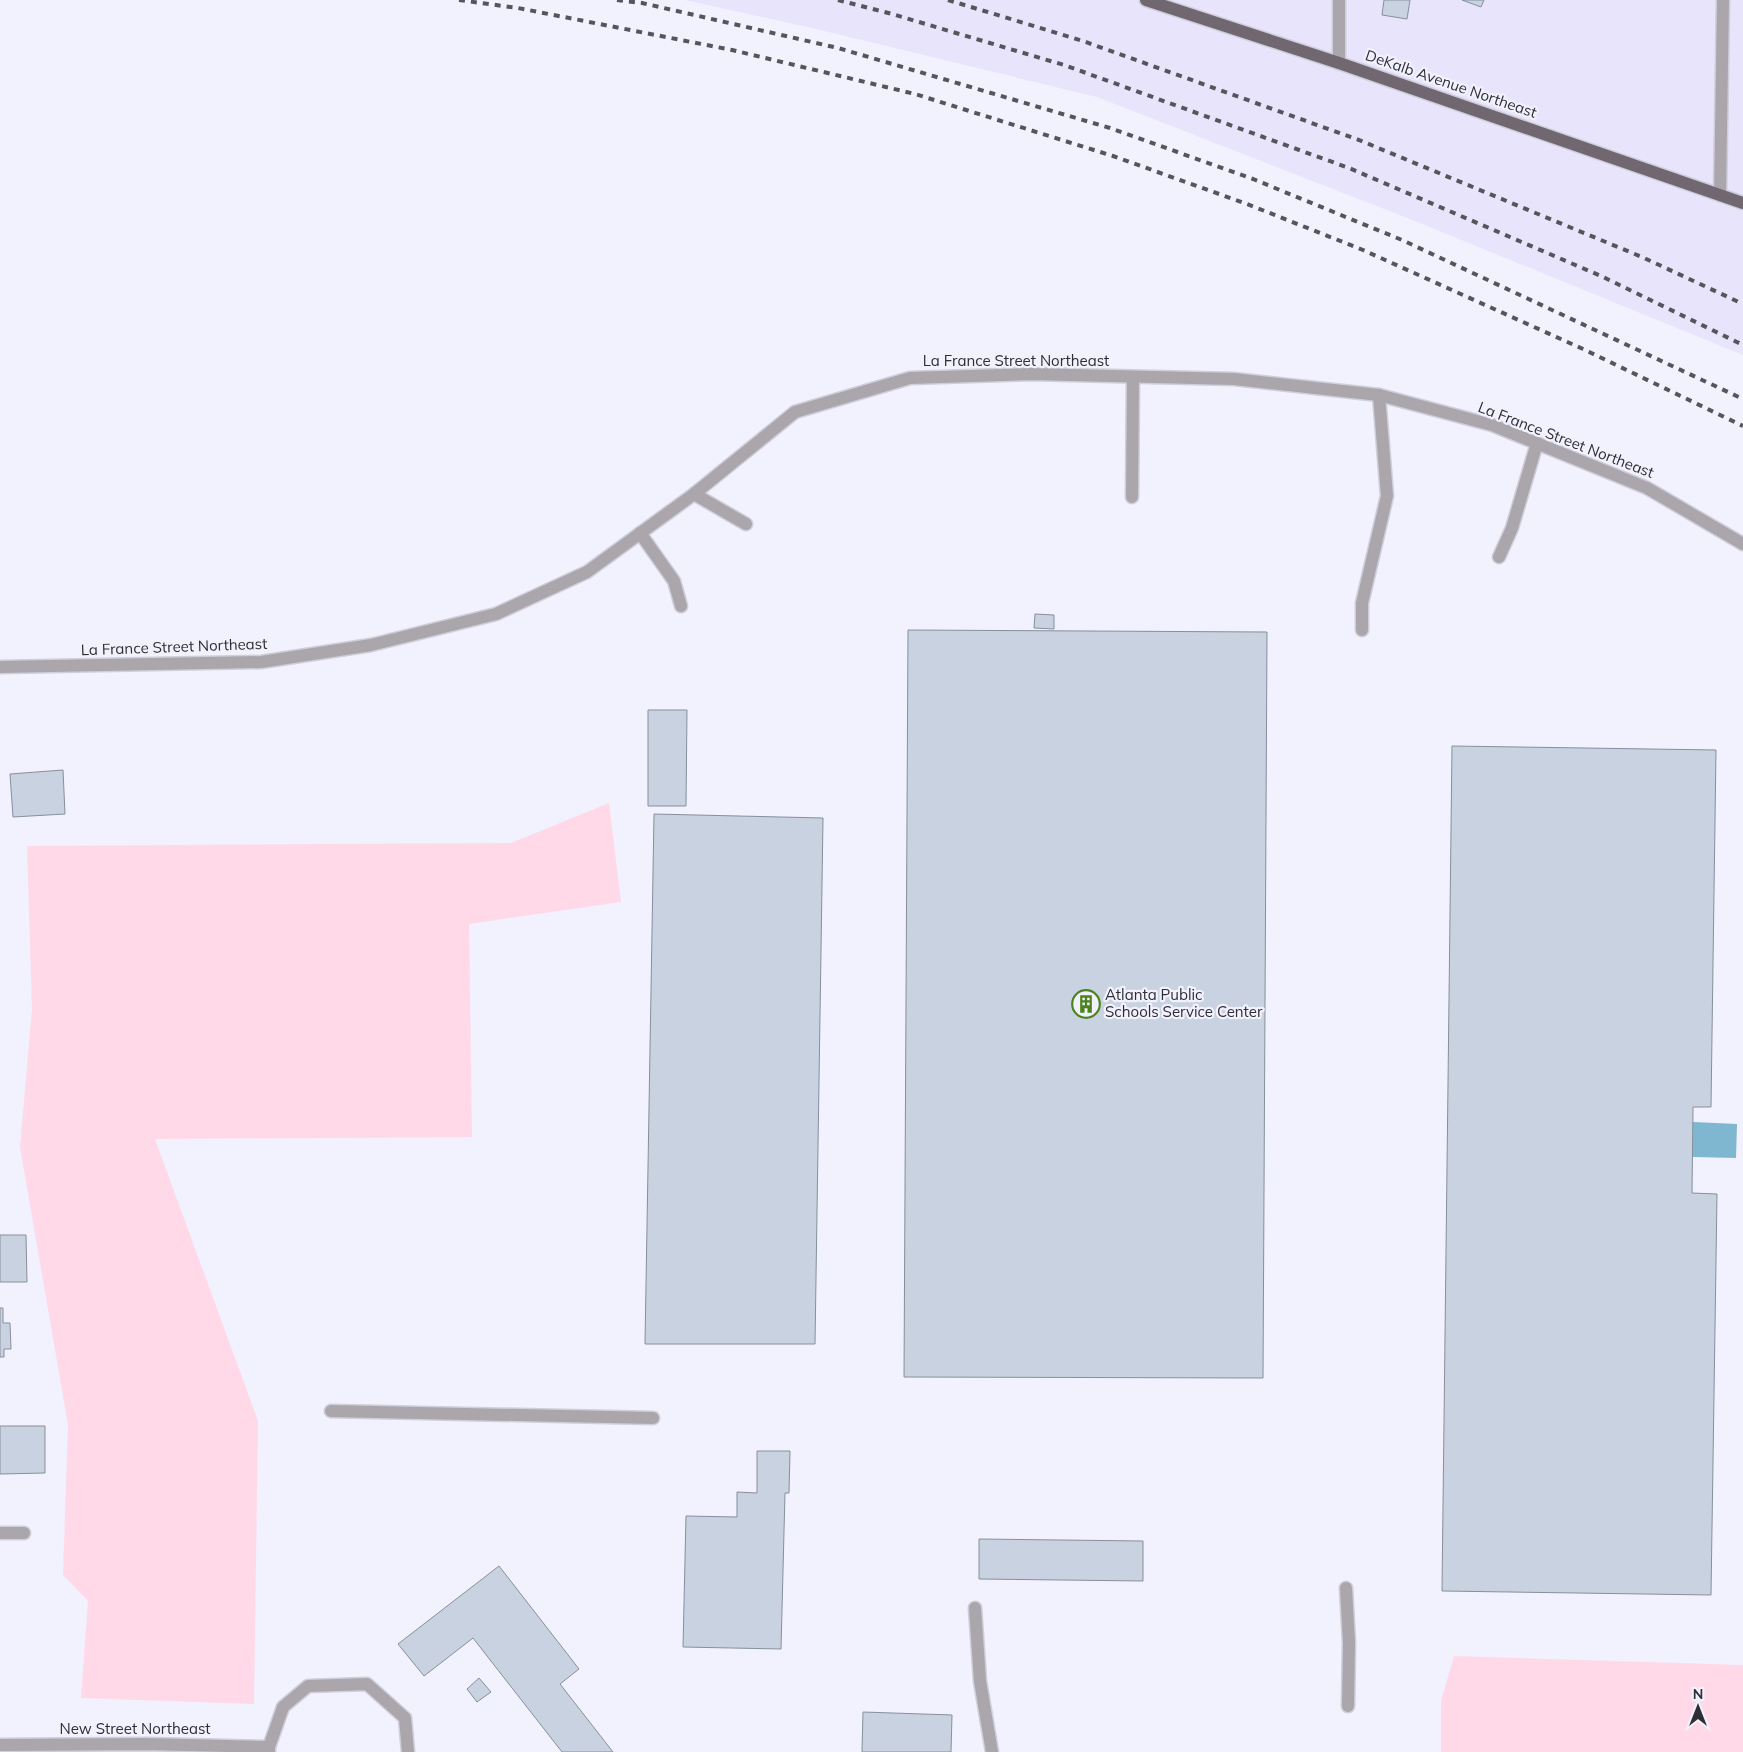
<svg xmlns="http://www.w3.org/2000/svg" width="1743" height="1752" font-family="Mulish,sans-serif">
<style>
.built{fill:#e7e4fc}
.green{fill:#ffd9e8}
.water{fill:#80b7d0}
.building{fill:#c9d2e0;stroke:#878f9c}
.lines{fill:none;stroke-linecap:round;stroke-linejoin:round}
.minor-casing{stroke:#cfceda;stroke-width:15}
.major-casing{stroke:#cfceda;stroke-width:15}
.minor{stroke:#aba6ac;stroke-width:12}
.major{stroke:#706771;stroke-width:12}
.rail{stroke:#55555c;stroke-width:4;stroke-dasharray:6 6;stroke-linecap:butt}
.labels{text-anchor:middle;stroke-width:4.5;stroke-linejoin:round;paint-order:stroke}
.street-label{font-size:15px;fill:#2e2e34;stroke:#f2f1fe}
.poi-label{font-size:15px;fill:#2e2e34;stroke:#f2f1fe;text-anchor:start}
</style>
<rect width="100%" height="100%" fill="#f2f1fe"/>
<path class="built" d="M685 0H1743V355L1410 219 1097 97 812 28Z"/>
<g class="green">
<path d="M609 803 621 902 469 924 472 1137 155 1139 258 1421 254 1704 81 1698 88 1601 63 1575 68 1425 20 1147 32 1009 27 846 511 843Z"/>
<path d="M1454 1656 1743 1665V1752H1441V1701Z"/>
</g>
<path class="water" d="M1651 1120 1737 1124 1736 1158 1651 1156Z"/>
<g class="building">
<path d="M1384 0H1410L1407 19 1382 15Z"/>
<path d="M1462 0H1484L1481 7Z"/>
<path d="M1035 614 1054 615V629L1034 628Z"/>
<path d="M908 630 1267 632 1263 1378 904 1377Z"/>
<path d="M648 710H687L686 806H648Z"/>
<path d="M1452 746 1716 750 1711 1107H1693L1692 1193 1717 1194 1711 1595 1442 1591Z"/>
<path d="M63 770 65 814 13 817 10 774Z"/>
<path d="M654 814 823 818 815 1344H645Z"/>
<path d="M0 1235H26L27 1282H0Z"/>
<path d="M0 1308H3V1323H10L11 1349H4V1357H0Z"/>
<path d="M0 1426H45V1473L0 1474Z"/>
<path d="M757 1451H790L789 1493H785L781 1649 683 1647 686 1516 737 1517V1492L757 1493Z"/>
<path d="M979 1539 1143 1541V1581L979 1579Z"/>
<path d="M499 1566 579 1669 560 1684 613 1752H562L473 1638 424 1676 398 1644Z"/>
<path d="M479 1678 491 1692 477 1702 467 1689Z"/>
<path d="M863 1712 952 1715 951 1752H862Z"/>
</g>
<g class="lines">
<defs>
<g id="minor">
<path d="M1339 0V63"/>
<path d="M1720 195 1723 0"/>
<path d="M694 494 746 524"/>
<path d="M1132 497 1133 377"/>
<path d="M640 533 674 581 681 606"/>
<path d="M1499 557 1512 528 1537 443"/>
<path d="M1362 630V603L1387 496 1379 395"/>
<path d="M0 667 261 662 371 645 496 614 587 572 694 494 795 412 910 378 1031 374 1234 379 1379 395 1492 425 1647 488 1743 544"/>
<path d="M331 1411 653 1418"/>
<path d="M0 1533H24"/>
<path d="M1346 1588 1349 1643 1348 1706"/>
<path d="M975 1608 980 1681 992 1752"/>
<path d="M0 1745 146 1744 269 1747"/>
<path d="M269 1752V1747L283 1707 308 1686 367 1684 405 1718 408 1752"/>
</g>
<path id="major" d="M1146 0 1339 63 1743 203"/>
</defs>
<use href="#minor" class="minor-casing"/>
<use href="#major" class="major-casing"/>
<use href="#minor" class="minor"/>
<use href="#major" class="major"/>
<g class="rail">
<path d="M459 0 518 8 732 50 915 94 1113 156 1247 204 1363 250 1583 349 1743 426"/>
<path d="M617 0 642 3 838 48 1110 128 1253 179 1402 240 1743 399"/>
<path d="M838 0 892 14 1064 65 1349 168 1601 276 1743 345"/>
<path d="M948 0 1083 41 1359 140 1642 257 1743 304"/>
</g>
</g>
<defs>
<symbol id="building-ring" viewBox="-11 -11 22 22"><circle r="9.5" fill="#f2f1fe" stroke="#4b831d" stroke-width="1.5"/><path d="M-4-6H4V6H1V3H-1V6H-4ZM-2.5-4.3h1.7v1.8h-1.7ZM.8-4.3h1.7v1.8H.8ZM-2.5-1h1.7V.8h-1.7ZM.8-1h1.7V.8H.8Z" fill="#4b831d"/></symbol>
</defs>
<g fill-rule="evenodd">
<use href="#building-ring" x="1070" y="988" width="32" height="32"/>
</g>
<g class="labels">
<g class="street-label">
<text transform="translate(1451 84) rotate(19)" y="5">DeKalb Avenue Northeast</text>
<text x="1016" y="366">La France Street Northeast</text>
<text transform="translate(1566 440) rotate(21)" y="5">La France Street Northeast</text>
<text transform="translate(174 647) rotate(-2)" y="5">La France Street Northeast</text>
<text x="135" y="1734">New Street Northeast</text>
</g>
<g class="poi-label">
<text x="1105" y="1000">Atlanta Public<tspan x="1105" dy="17">Schools Service Center</tspan></text>
</g>
</g>
<g transform="translate(1698 1707)" stroke="#f2f1fe" stroke-width="4" paint-order="stroke">
<path d="M0-4L9 19L0 12L-9 19Z" fill="#2e2e34"/>
<text y="-8" font-size="14" font-weight="bold" text-anchor="middle" fill="#2e2e34">N</text>
</g>
</svg>
